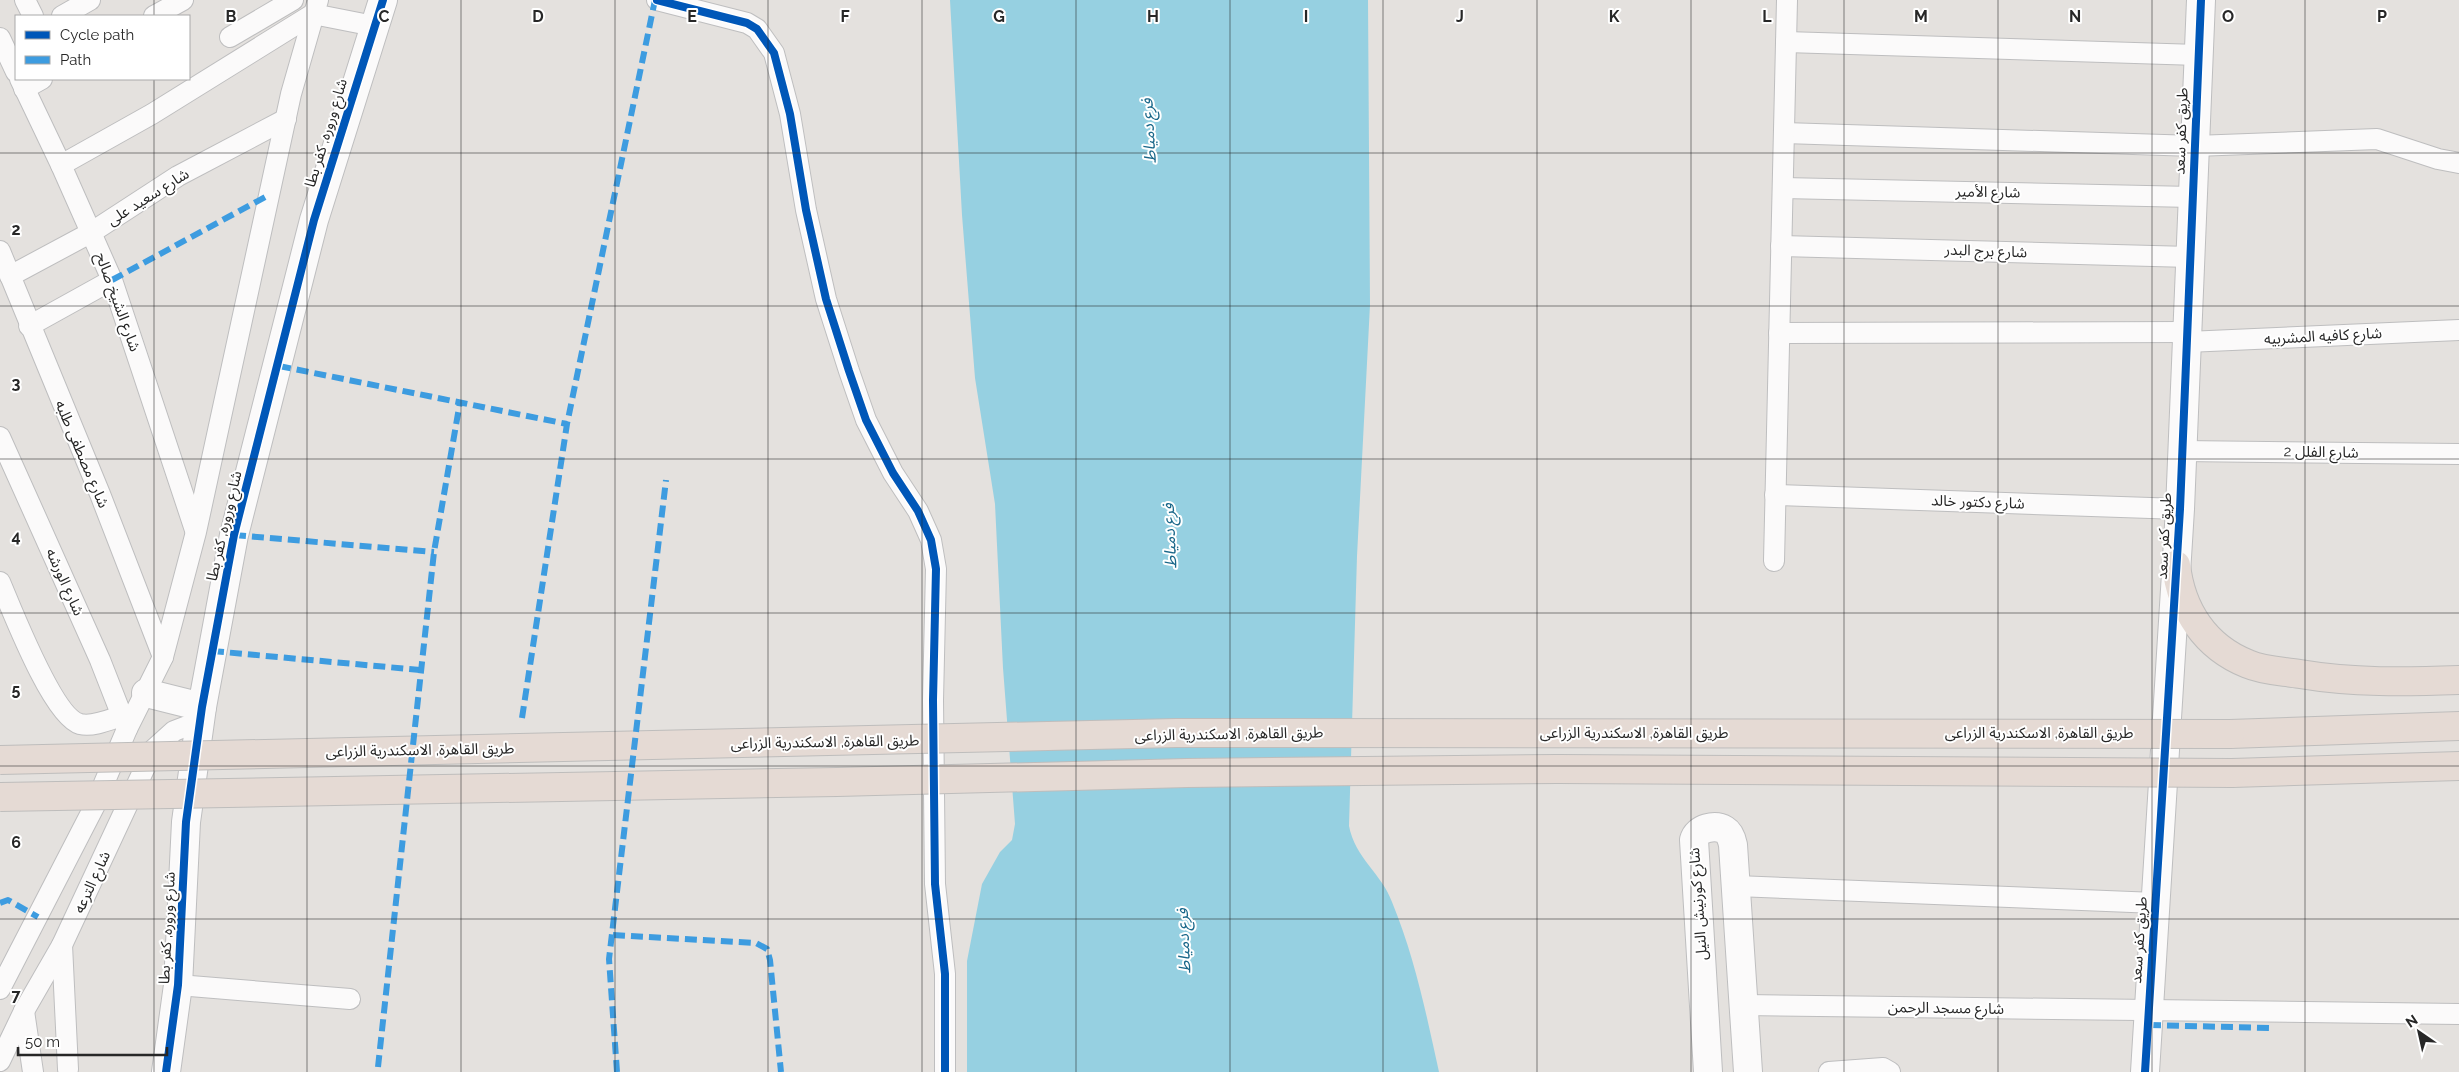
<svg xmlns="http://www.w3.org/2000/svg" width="2459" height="1072" font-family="Raleway,'Noto Sans Arabic',sans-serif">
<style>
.water{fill:#96d0e1}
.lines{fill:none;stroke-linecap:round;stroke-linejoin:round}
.street-casing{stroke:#bebebf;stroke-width:22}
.secondary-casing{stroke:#bebebf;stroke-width:30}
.highway-casing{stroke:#bebdbc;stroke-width:30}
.street{stroke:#fbfafa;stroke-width:20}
.secondary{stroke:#fbfafa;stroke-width:28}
.highway{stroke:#e5dad4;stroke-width:28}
.highway-bridge-casing{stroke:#bebdbc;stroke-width:30;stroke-linecap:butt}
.highway-bridge{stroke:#e5dad4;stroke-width:28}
.quiet{stroke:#3d9ce0;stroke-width:6;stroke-dasharray:12 6;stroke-linecap:butt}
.cycleway-casing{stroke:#fff;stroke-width:11}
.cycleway{stroke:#0057b8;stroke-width:8}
.grid{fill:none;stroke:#272727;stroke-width:1;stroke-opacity:0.55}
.labels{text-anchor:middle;stroke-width:4;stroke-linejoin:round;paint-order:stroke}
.street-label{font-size:15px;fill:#272727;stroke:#fff}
.water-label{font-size:16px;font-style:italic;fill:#196789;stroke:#fff}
.grid-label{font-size:16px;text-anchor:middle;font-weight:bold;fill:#272727;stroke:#fff;stroke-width:4;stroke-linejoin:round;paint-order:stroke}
</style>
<rect width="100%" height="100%" fill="#e4e1de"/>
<path class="water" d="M950 0H1368L1370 305 1357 556 1349 826C1355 858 1382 874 1392 902 1415 958 1426 1013 1439 1072H967V961L982 884 1000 852 1012 840 1015 824 1003 668 995 504 975 378 962 215Z"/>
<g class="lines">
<defs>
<g id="street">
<path d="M25 0 33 16"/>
<path d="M657 0 747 23 757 29 774 53 790 114 806 210 826 299 849 371 866 420 893 473 918 511 931 540 936 569 933 700 935 884 945 974V1072"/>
<path d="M62 16 90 0"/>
<path d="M154 16 183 0"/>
<path d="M230 37 293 0"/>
<path d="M0 38 16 72"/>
<path d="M1786 42 2198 55"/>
<path d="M20 79 61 165 112 280 195 530"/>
<path d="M24 89 42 79"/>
<path d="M1784 133 2195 146 2377 139 2438 159 2459 163"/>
<path d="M61 165 152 114 313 14 374 26"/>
<path d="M1783 188 2192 197"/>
<path d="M1781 246 2190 257"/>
<path d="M0 251 100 494 163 657"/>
<path d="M10 276 92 232 178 176 286 119"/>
<path d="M29 326 112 280"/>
<path d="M1779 333 2187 332"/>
<path d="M2187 342 2459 330"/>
<path d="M0 437 100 660 127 729"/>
<path d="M2182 451 2459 454"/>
<path d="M1775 495 2180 509"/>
<path d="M1774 561 1787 0"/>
<path d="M0 582C12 610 53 717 80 724 93 727 109 720 121 716"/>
<path d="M1736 886 2156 903"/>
<path d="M62 945 68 1069"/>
<path d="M178 985 350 999"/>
<path d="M0 989 94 807 127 729 163 657 196 532 291 94 318 0"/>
<path d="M1744 1005 2459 1014"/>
<path d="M24 1011 33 1072"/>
<path d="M0 1061 24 1011 62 945 153 750 174 731 200 721"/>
<path d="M1829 1072 1883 1068 1890 1072"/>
</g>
<g id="secondary">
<path d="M146 693 202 707"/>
<path d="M166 1072 178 985 186 822 202 707 234 535 314 220 383 0"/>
<path d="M1708 1072 1694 840C1697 828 1715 824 1725 830 1730 833 1732 840 1733 845L1748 1072"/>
<path d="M2145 1072 2180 509 2201 0"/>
</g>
<g id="highway">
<path d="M2176 565C2181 610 2205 647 2248 664 2264 671 2283 671 2300 674 2353 683 2406 682 2459 680"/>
<path d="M2230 734 2459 726"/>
<path d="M2232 773 2459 766"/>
</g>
</defs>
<use href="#street" class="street-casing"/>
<use href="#secondary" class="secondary-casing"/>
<use href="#highway" class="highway-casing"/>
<use href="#street" class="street"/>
<use href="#secondary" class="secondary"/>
<use href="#highway" class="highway"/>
<defs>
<g id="highway-bridge">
<path d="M0 760 1176 733 2230 734"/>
<path d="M0 797 837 782 1187 773 1558 769 2232 773"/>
</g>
</defs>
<use href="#highway-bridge" class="highway-bridge-casing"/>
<use href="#highway-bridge" class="highway-bridge"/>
<g class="quiet">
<path d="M112 280 267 196"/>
<path d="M279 366 567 424"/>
<path d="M234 535 434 552"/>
<path d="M212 651 420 670"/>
<path d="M522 718 567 424 655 0"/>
<path d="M0 903 8 900 38 917"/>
<path d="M613 935 756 943 767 949 770 960 781 1072"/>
<path d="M2149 1025 2270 1028"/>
<path d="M378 1067 434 552 460 402"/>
<path d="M617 1072 609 959 666 480"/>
</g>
<defs>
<g id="cycleway">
<path d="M657 0 747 23 757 29 774 53 790 114 806 210 826 299 849 371 866 420 893 473 918 511 931 540 936 569 933 700 935 884 945 974V1072"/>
<path d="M166 1072 178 985 186 822 202 707 234 535 314 220 383 0"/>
<path d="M2145 1072 2180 509 2201 0"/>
</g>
</defs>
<use href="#cycleway" class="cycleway-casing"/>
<use href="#cycleway" class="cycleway"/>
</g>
<path class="grid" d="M154 0V16M307 0V1072M461 0V1072M615 0V1072M768 0V1072M922 0V1072M1076 0V1072M1230 0V1072M1383 0V1072M1537 0V1072M1691 0V1072M1844 0V1072M1998 0V1072M2152 0V1072M2305 0V1072M154 79V1072M0 153H2459M0 306H2459M0 459H2459M0 613H2459M0 766H2459M0 919H2459"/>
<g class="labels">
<g class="street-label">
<text transform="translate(2181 131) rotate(-88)" y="5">طريق كفر سعد</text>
<text transform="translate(326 133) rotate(-73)" y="5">شارع وروره, كفر بطا</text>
<text transform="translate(1988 192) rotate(1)" y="5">شارع الأمير</text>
<text transform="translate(148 197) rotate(-32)" y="5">شارع سعيد على</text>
<text transform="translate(1986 251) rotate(2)" y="5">شارع برج البدر</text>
<text transform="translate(118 302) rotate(70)" y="5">شارع الشيخ صالح</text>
<text transform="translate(2323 336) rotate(-3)" y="5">شارع كافيه المشربيه</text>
<text transform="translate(2321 452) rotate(1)" y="5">شارع الفلل 2</text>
<text transform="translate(82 454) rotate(67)" y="5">شارع مصطفى طلبه</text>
<text transform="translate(1978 502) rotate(2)" y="5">شارع دكتور خالد</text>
<text transform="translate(224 526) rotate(-77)" y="5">شارع وروره, كفر بطا</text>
<text transform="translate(2164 536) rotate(-87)" y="5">طريق كفر سعد</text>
<text transform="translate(65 582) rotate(66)" y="5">شارع الورشه</text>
<text x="1634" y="738">طريق القاهرة, الاسكندرية الزراعى</text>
<text x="2039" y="738">طريق القاهرة, الاسكندرية الزراعى</text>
<text transform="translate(1229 734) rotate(-1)" y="5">طريق القاهرة, الاسكندرية الزراعى</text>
<text transform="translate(825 742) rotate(-1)" y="5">طريق القاهرة, الاسكندرية الزراعى</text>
<text transform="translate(420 750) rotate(-1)" y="5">طريق القاهرة, الاسكندرية الزراعى</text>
<text transform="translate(92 882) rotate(-65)" y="5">شارع الترعه</text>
<text transform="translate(1698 904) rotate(-94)" y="5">شارع كورنيش النيل</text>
<text transform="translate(167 928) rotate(-87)" y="5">شارع وروره, كفر بطا</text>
<text transform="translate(2139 940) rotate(-86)" y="5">طريق كفر سعد</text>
<text transform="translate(1946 1008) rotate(1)" y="5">شارع مسجد الرحمن</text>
</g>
<g class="water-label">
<text transform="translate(1148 131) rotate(-93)" y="6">فرع دمياط</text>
<text transform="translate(1169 536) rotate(-92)" y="6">فرع دمياط</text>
<text transform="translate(1183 941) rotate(-92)" y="6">فرع دمياط</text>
</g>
</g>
<g class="grid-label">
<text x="231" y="22">B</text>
<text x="384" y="22">C</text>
<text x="538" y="22">D</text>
<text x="692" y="22">E</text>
<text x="845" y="22">F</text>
<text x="999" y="22">G</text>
<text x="1153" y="22">H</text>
<text x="1306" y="22">I</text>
<text x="1460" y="22">J</text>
<text x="1614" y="22">K</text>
<text x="1767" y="22">L</text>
<text x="1921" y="22">M</text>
<text x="2075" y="22">N</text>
<text x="2228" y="22">O</text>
<text x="2382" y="22">P</text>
<text x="16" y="235">2</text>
<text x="16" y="389">3</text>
<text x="16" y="542">4</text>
<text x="16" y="695">5</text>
<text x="16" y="848">6</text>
<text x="16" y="1001">7</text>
</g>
<rect x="15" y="15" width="175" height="65" fill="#ffffff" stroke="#a9a9a9"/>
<rect x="25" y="31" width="25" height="8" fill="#0057b8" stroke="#a9a9a9"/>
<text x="60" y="40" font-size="15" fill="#272727">Cycle path</text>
<rect x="25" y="56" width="25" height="8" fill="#3d9ce0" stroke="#a9a9a9"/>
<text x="60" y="65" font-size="15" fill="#272727">Path</text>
<g transform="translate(2419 1032) rotate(326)" stroke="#ffffff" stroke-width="4" paint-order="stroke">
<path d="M0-4L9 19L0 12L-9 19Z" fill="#272727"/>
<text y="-8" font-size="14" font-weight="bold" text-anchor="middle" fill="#272727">N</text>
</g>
<path d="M18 1047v8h149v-8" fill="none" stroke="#272727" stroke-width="2.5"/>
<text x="25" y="1047" font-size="15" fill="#272727" stroke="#ffffff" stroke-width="4" paint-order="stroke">50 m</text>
</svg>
